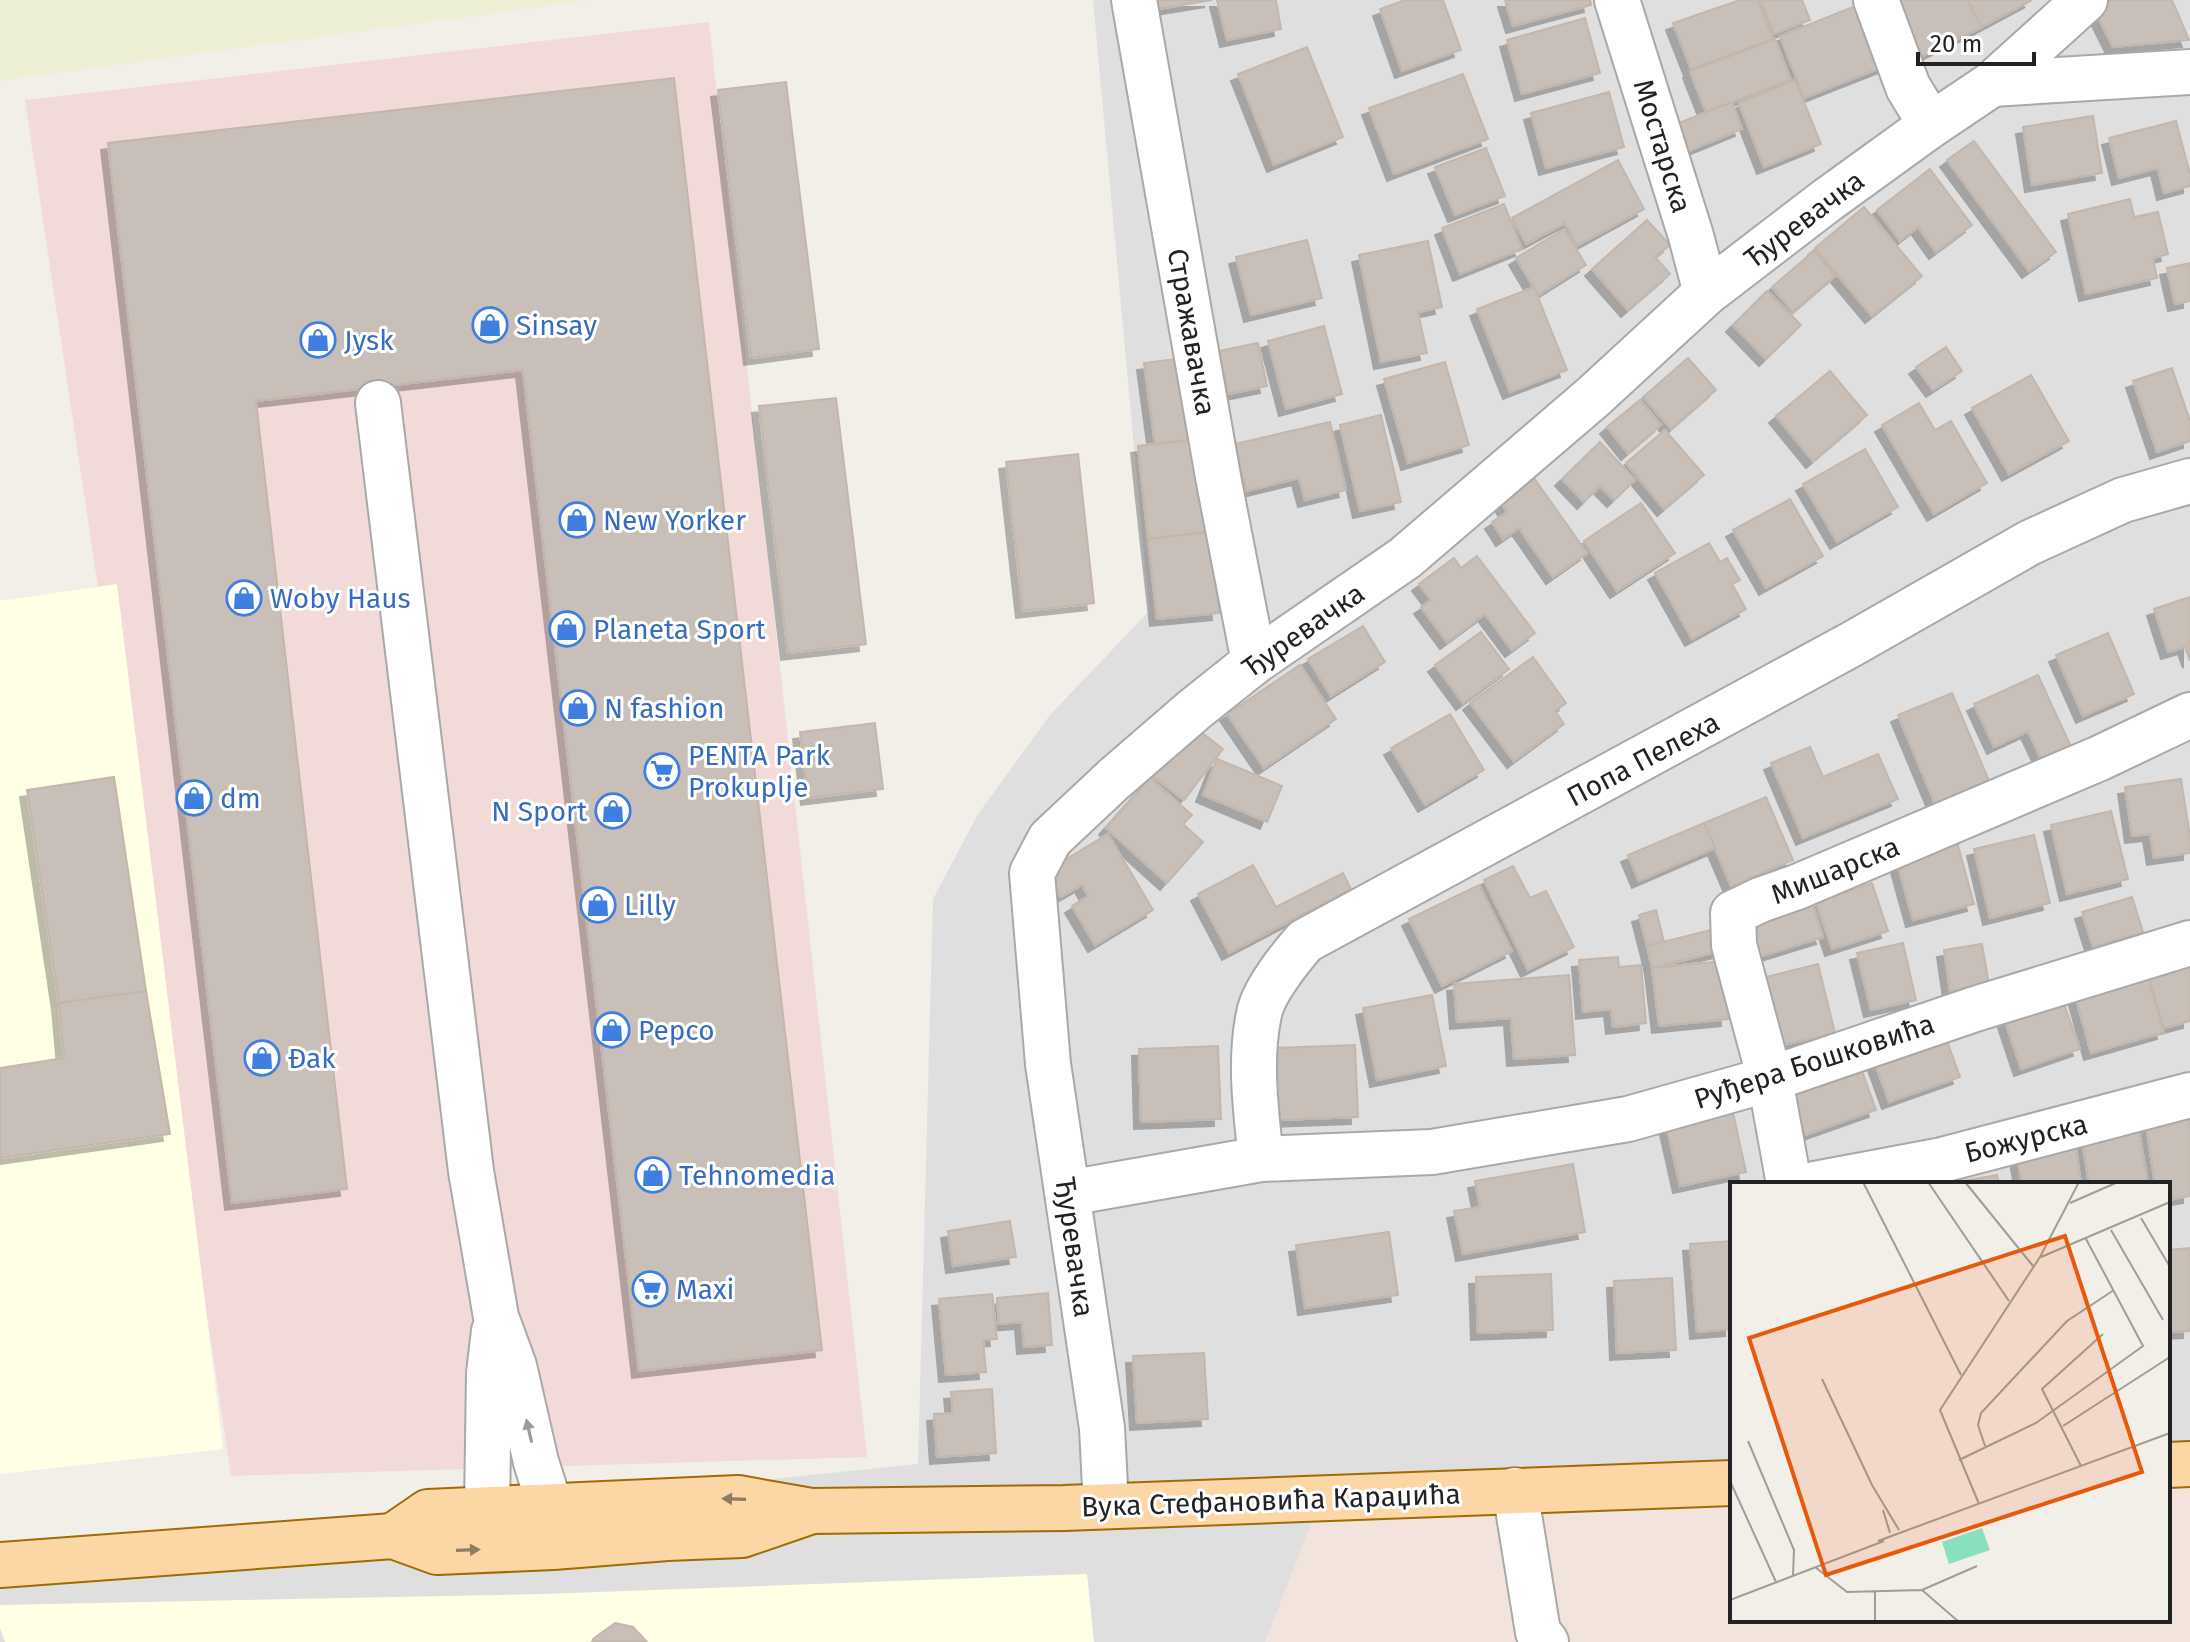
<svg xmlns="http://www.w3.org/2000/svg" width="2190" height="1642" font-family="'Fira Sans',sans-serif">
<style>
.residential{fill:#e0dfdf;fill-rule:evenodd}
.commercial{fill:#f2dad9}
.education{fill:#ffffe5}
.military{fill:#f3e3dd}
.farmland{fill:#eef0d5}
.building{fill:#c7bfb8;stroke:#c4b6ab;stroke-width:2;filter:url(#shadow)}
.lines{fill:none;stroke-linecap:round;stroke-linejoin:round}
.minor-casing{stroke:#a9a9a9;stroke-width:48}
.major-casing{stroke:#a06b00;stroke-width:48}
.minor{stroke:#fff;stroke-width:44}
.major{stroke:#fcd6a4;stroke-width:44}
.oneway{fill:#9c9c9c}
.oneway2{fill:#8f7c63}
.labels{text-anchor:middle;stroke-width:6;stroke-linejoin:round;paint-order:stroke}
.street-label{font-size:28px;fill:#222;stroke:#fff}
.shop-label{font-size:28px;fill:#366cbe;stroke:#fff;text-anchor:start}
.inset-road{fill:none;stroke:#9f9d99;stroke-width:2}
.view{fill:#e8590c;fill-opacity:0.15;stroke:#e8590c;stroke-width:4}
.inset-edge{fill:none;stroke:#222;stroke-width:4}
</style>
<defs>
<filter id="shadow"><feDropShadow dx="-7" dy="7" stdDeviation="0" flood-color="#0004"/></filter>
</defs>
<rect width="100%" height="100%" fill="#f2efe9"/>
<path class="residential" d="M1093 0H2190V1642H0V1556L44 1553 918 1464 933 899 978 814 1050 715 1149 611ZM1732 1184H2168V1620H1732Z"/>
<path class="commercial" d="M709 22 867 1457 231 1476 25 100Z"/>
<g class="education">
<path d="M117 584 223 1449 0 1474V601Z"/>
<path d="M1087 1574 1094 1642H5L0 1628V1605L543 1594Z"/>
</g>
<path class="military" d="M2190 1464V1642H1265L1321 1498 1732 1483V1620H2168V1465Z"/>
<path class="farmland" d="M0 0H591L0 81Z"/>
<g class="building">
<path d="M1155 0H1212L1157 9Z"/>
<path d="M1217 0H1276L1281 29 1227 40Z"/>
<path d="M1405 0H1443L1461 50 1402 71 1380 9Z"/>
<path d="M1505 0H1590L1591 5 1513 26Z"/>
<path d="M1740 0H1758L1773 39 1691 69 1673 23Z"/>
<path d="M1760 0H1802L1810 20 1774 34Z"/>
<path d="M1893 0H1967L1982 27 1921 57Z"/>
<path d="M1967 0H2032L1982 27Z"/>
<path d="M2111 0H2172L2189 40 2113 47 2095 11Z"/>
<path d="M1868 1 1893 63 1804 98 1780 36Z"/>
<path d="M1585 18 1600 73 1522 94 1507 40Z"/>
<path d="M1775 39 1791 80 1706 112 1690 71Z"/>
<path d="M1307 47 1343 137 1274 165 1238 74Z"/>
<path d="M1463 74 1488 139 1394 174 1369 108Z"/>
<path d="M674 78 822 1350 639 1371 523 370 256 401 347 1189 232 1203 108 143Z"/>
<path d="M1795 80 1821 144 1764 167 1739 103Z"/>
<path d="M786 82 819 349 751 358 718 90Z"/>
<path d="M1609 92 1624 147 1546 168 1531 113Z"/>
<path d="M1732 102 1742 129 1686 152 1676 124Z"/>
<path d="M2093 116 2102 173 2032 185 2023 127Z"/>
<path d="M2176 121 2190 174V186L2164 193 2158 168 2119 178 2109 138Z"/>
<path d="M1974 141 2056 252 2029 271 1947 160Z"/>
<path d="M1486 148 1505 196 1455 215 1435 167Z"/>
<path d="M1618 160 1644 209 1577 246 1565 223 1526 244 1512 218Z"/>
<path d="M1930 169 1972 225 1936 252 1918 227 1900 241 1877 210Z"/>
<path d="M2130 199 2134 217 2158 212 2168 254 2153 258 2157 278 2086 294 2068 214Z"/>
<path d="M1504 204 1522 249 1460 274 1442 228Z"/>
<path d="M1864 207 1922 276 1872 316 1815 248Z"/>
<path d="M1647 220 1670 245 1655 257 1670 274 1628 310 1592 269Z"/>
<path d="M1564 229 1586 265 1538 295 1516 258Z"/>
<path d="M1307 240 1322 298 1251 315 1236 257Z"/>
<path d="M1428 241 1442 307 1418 312 1427 353 1381 362 1359 255Z"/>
<path d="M1814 251 1835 276 1793 312 1772 287Z"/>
<path d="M2190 263V301L2175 304 2167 268Z"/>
<path d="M1534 287 1567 370 1510 392 1477 309Z"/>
<path d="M1767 291 1801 325 1766 359 1733 325Z"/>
<path d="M1324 326 1342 394 1286 409 1268 341Z"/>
<path d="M1258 343 1267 386 1228 394 1219 351Z"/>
<path d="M1946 347 1962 371 1933 390 1916 367Z"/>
<path d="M1183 358 1193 439 1155 444 1144 363Z"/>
<path d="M1688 358 1716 390 1671 429 1643 397Z"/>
<path d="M1445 362 1469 445 1408 463 1384 379Z"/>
<path d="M2172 368 2190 421V441L2157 452 2133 381Z"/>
<path d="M1830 371 1867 415 1813 461 1776 416Z"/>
<path d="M2031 375 2069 441 2009 474 1972 408Z"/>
<path d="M836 398 866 644 788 653 759 406Z"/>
<path d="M1640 400 1661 425 1628 453 1607 427Z"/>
<path d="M1919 403 1935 430 1951 421 1987 483 1934 514 1882 425Z"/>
<path d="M1381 415 1401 502 1360 511 1340 425Z"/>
<path d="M1330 422 1346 490 1305 500 1299 478 1246 491 1235 444Z"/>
<path d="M1665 430 1704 475 1664 509 1626 463Z"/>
<path d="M1200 439 1210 532 1148 539 1138 446Z"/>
<path d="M1600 442 1635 480 1614 500 1600 486 1584 502 1562 479Z"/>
<path d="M1865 449 1898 507 1837 542 1803 484Z"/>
<path d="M1078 454 1094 603 1023 611 1006 462Z"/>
<path d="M1534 478 1587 553 1553 577 1519 528 1503 539 1492 522 1507 512 1501 502Z"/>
<path d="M1790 499 1823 556 1766 588 1733 530Z"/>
<path d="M1641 503 1675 553 1617 591 1584 541Z"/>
<path d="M1210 532 1219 613 1157 619 1148 539Z"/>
<path d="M1709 543 1720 562 1727 558 1740 580 1732 584 1746 609 1692 639 1655 573Z"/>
<path d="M1477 556 1535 633 1512 650 1485 614 1447 642 1421 607 1431 600 1419 584 1454 558 1461 568Z"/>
<path d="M2190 597V661L2185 647 2168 652 2154 609Z"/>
<path d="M1363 626 1385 662 1331 696 1308 659Z"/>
<path d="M1481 632 1509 669 1463 703 1435 665Z"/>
<path d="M2108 633 2134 694 2083 716 2056 655Z"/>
<path d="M1533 657 1566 703 1555 711 1564 724 1514 761 1470 703Z"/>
<path d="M1300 665 1336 719 1264 768 1227 714Z"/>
<path d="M2038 675 2073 751 2044 765 2028 731 1994 747 1974 704Z"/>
<path d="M1952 693 1992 788 1938 811 1898 715Z"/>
<path d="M1450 714 1484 770 1425 805 1391 748Z"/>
<path d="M875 723 883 789 808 798 800 732Z"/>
<path d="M1189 723 1223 749 1184 800 1150 774Z"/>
<path d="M1810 747 1823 777 1878 754 1898 799 1803 838 1771 763Z"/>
<path d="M1217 759 1282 786 1267 822 1203 795Z"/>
<path d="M114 777 146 991 59 1003 27 790Z"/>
<path d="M1150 778 1192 815 1183 824 1203 842 1167 883 1106 828Z"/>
<path d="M2181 779 2190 837V853L2154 858 2150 834 2132 836 2125 787Z"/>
<path d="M1766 797 1793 860 1731 886 1704 823Z"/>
<path d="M2111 811 2128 879 2067 894 2051 825Z"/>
<path d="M1704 823 1715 848 1639 881 1628 855Z"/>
<path d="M1108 834 1153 910 1095 945 1072 906 1088 896 1082 885 1061 897 1045 872Z"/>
<path d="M2034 835 2050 903 1990 918 1974 849Z"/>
<path d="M1956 838 1974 904 1913 920 1895 855Z"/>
<path d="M1253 865 1276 907 1343 873 1351 889 1229 953 1198 894Z"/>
<path d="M1513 866 1530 898 1546 891 1574 947 1528 970 1484 880Z"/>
<path d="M1872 883 1888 931 1832 949 1816 902Z"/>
<path d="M1479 885 1512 951 1442 986 1409 919Z"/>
<path d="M2132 897 2143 932 2093 947 2082 912Z"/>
<path d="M1811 899 1823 937 1752 959 1740 921Z"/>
<path d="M1656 910 1664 942 1647 946 1639 915Z"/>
<path d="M1719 928 1724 950 1652 968 1647 946Z"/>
<path d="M1903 943 1916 1000 1871 1010 1857 953Z"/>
<path d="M1982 944 1989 985 1950 991 1944 950Z"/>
<path d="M1618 957 1619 967 1641 965 1646 1023 1613 1027 1611 1009 1583 1012 1579 960Z"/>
<path d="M2190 958V1021L2164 1028 2147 971Z"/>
<path d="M1722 961 1728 1019 1659 1026 1652 968Z"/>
<path d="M1818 964 1835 1033 1775 1047 1758 979Z"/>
<path d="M2147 974 2164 1032 2091 1053 2075 995Z"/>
<path d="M1569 975 1575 1055 1514 1059 1511 1018 1457 1022 1454 984Z"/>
<path d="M146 991 170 1134 0 1158V1068L64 1058 59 1003Z"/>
<path d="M1432 995 1446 1066 1377 1080 1363 1008Z"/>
<path d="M2063 1001 2080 1049 2021 1069 2005 1021Z"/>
<path d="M1943 1030 1960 1077 1889 1102 1872 1055Z"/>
<path d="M1355 1045 1358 1117 1278 1120 1275 1048Z"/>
<path d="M1218 1046 1221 1119 1141 1122 1139 1049Z"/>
<path d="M1859 1063 1876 1110 1805 1135 1788 1089Z"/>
<path d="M1732 1108 1746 1172 1680 1186 1666 1123Z"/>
<path d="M2190 1110V1196L2168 1200V1184H2155L2145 1118Z"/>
<path d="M2138 1125 2148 1184H2089L2081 1134Z"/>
<path d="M2075 1142 2081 1184H2022L2016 1151Z"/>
<path d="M1573 1164 1585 1232 1463 1254 1454 1211 1480 1207 1475 1181Z"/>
<path d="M1997 1175 1999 1184H1947Z"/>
<path d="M1010 1221 1016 1257 953 1266 948 1231Z"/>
<path d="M1389 1232 1398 1295 1305 1308 1296 1245Z"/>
<path d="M1732 1241V1329L1697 1332 1690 1244Z"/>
<path d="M2190 1248V1331L2171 1332 2168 1301V1250Z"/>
<path d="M1551 1274 1553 1330 1478 1333 1476 1277Z"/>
<path d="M1672 1278 1676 1350 1617 1353 1614 1281Z"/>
<path d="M1048 1293 1052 1345 1024 1347 1022 1322 999 1324 997 1298Z"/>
<path d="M992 1294 997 1339 983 1340 986 1372 946 1375 939 1299Z"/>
<path d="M1204 1353 1208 1419 1137 1423 1133 1356Z"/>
<path d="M992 1389 996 1453 937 1457 934 1414 953 1413 951 1392Z"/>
<path d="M615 1623 633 1627 647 1642H593V1639Z"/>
</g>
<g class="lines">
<defs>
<g id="minor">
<path d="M1134 0 1219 482 1254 662"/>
<path d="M1617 0 1691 236 1706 293"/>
<path d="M1876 0 1908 87 1931 125"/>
<path d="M1992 84 2190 72"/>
<path d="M378 403 471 1171 496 1317 514 1366 536 1462 550 1506"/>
<path d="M1261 1159C1256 1111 1249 1061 1259 1014 1263 992 1290 958 1305 941L1852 644 2029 543 2123 500 2190 481"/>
<path d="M1789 1184 1770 1079 1734 945 1733 913 1760 900 1797 887 2100 758 2190 715"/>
<path d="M1814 1184 1942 1160 2190 1095"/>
<path d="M1068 1193 1261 1159 1432 1152 1628 1119 1770 1079 1975 1009 2190 943"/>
<path d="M1515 1490 1538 1632 1546 1642"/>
<path d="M1106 1506 1102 1428 1048 1064 1032 873 1050 839 1114 779 1195 709 1254 662 1405 558 1593 397 1706 293 1826 201 1931 125 1992 84 2085 0"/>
<path d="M487 1509 489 1373 494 1331"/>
</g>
<g id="major">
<path d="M2168 1465 2190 1464"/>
<path d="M393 1536 428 1512 738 1498 811 1511 1064 1508 1732 1483"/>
<path d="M0 1565 393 1536 437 1552 553 1547 667 1538 742 1535 809 1512"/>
</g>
</defs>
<use href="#minor" class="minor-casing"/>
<use href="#major" class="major-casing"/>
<use href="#minor" class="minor"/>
<use href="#major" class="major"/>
</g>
<defs><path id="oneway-solid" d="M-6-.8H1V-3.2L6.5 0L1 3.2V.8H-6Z" transform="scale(2)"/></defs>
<use class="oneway" href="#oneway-solid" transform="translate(529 1431) rotate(-103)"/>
<g class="oneway2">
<use href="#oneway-solid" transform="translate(734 1499) rotate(-178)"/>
<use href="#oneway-solid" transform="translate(468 1550) rotate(-2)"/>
</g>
<defs>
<symbol id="shop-ring" viewBox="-11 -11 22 22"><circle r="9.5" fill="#fff" stroke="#3f7fe0" stroke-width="1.5"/><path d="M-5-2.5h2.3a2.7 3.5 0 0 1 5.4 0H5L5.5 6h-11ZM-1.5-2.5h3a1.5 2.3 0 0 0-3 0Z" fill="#3f7fe0"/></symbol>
<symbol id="supermarket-ring" viewBox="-11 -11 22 22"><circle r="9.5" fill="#fff" stroke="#3f7fe0" stroke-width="1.5"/><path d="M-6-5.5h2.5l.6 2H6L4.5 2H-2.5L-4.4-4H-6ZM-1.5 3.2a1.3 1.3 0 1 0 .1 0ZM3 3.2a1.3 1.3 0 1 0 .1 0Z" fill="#3f7fe0"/></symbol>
</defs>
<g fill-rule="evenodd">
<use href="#shop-ring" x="470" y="305" width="40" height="40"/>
<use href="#shop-ring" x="298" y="320" width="40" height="40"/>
<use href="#shop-ring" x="557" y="500" width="40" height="40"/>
<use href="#shop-ring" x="224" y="578" width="40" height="40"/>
<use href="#shop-ring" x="547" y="609" width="40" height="40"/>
<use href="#shop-ring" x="558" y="688" width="40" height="40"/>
<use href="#supermarket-ring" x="642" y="751" width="40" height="40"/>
<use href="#shop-ring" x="174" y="778" width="40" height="40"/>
<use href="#shop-ring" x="593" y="791" width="40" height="40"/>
<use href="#shop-ring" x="578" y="885" width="40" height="40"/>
<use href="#shop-ring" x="592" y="1010" width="40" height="40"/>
<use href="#shop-ring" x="242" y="1038" width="40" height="40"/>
<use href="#shop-ring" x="633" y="1155" width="40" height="40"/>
<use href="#supermarket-ring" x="630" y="1269" width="40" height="40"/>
</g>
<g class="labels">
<g class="street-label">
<text transform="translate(1663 146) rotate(73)" y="10">Мостарска</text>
<text transform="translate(1804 219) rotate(-37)" y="10">Ђуревачка</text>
<text transform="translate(1192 332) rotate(80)" y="10">Стражавачка</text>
<text transform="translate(1303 630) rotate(-35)" y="10">Ђуревачка</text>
<text transform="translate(1643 759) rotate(-28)" y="10">Попа Пелеха</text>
<text transform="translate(1835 870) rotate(-22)" y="10">Мишарска</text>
<text transform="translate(1814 1061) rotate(-18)" y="10">Руђера Бошковића</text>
<text transform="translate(2026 1138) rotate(-14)" y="10">Божурска</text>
<text transform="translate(1075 1247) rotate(82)" y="10">Ђуревачка</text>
<text transform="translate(1271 1500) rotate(-2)" y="10">Вука Стефановића Караџића</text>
</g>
<g class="shop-label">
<text x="516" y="335">Sinsay</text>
<text x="344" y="350">Jysk</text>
<text x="603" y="530">New Yorker</text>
<text x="270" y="608">Woby Haus</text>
<text x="593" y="639">Planeta Sport</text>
<text x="604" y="718">N fashion</text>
<text x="688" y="765">PENTA Park<tspan x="688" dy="32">Prokuplje</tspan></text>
<text x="220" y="808">dm</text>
<text x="587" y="821" text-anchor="end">N Sport</text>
<text x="624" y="915">Lilly</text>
<text x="638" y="1040">Pepco</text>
<text x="288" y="1068">Đak</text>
<text x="679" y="1185">Tehnomedia</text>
<text x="676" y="1299">Maxi</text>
</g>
</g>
<g transform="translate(1730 1182)">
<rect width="440" height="440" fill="#f2efe9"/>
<path d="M252 346 260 368 219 382 212 360Z" fill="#88e0be"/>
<path class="inset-road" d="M133 0 231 193M198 0 279 119M235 0 303 84M340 21 388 0M411 36 440 85M381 48 433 138M311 75 440 20M92 197 142 303 169 348M333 244 440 175M18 259 64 368 63 393M255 264 248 243 251 231 337 139 384 108M229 278 306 241 413 164 356 57M351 284 312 207 373 152M0 299 46 400M249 322 210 228 310 75 349 0M153 328 160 351M148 359 440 251M85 385 117 410 192 408 229 440M192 408 247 384M0 418 154 359M145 440V409"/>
<path class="view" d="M335 54 412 290 96 393 19 156Z"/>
<rect width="440" height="440" class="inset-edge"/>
</g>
<path d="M1918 52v12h116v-12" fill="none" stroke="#222222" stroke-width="4"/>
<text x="1930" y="52" font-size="24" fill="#222222" stroke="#ffffff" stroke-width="6" paint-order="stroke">20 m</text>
</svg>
